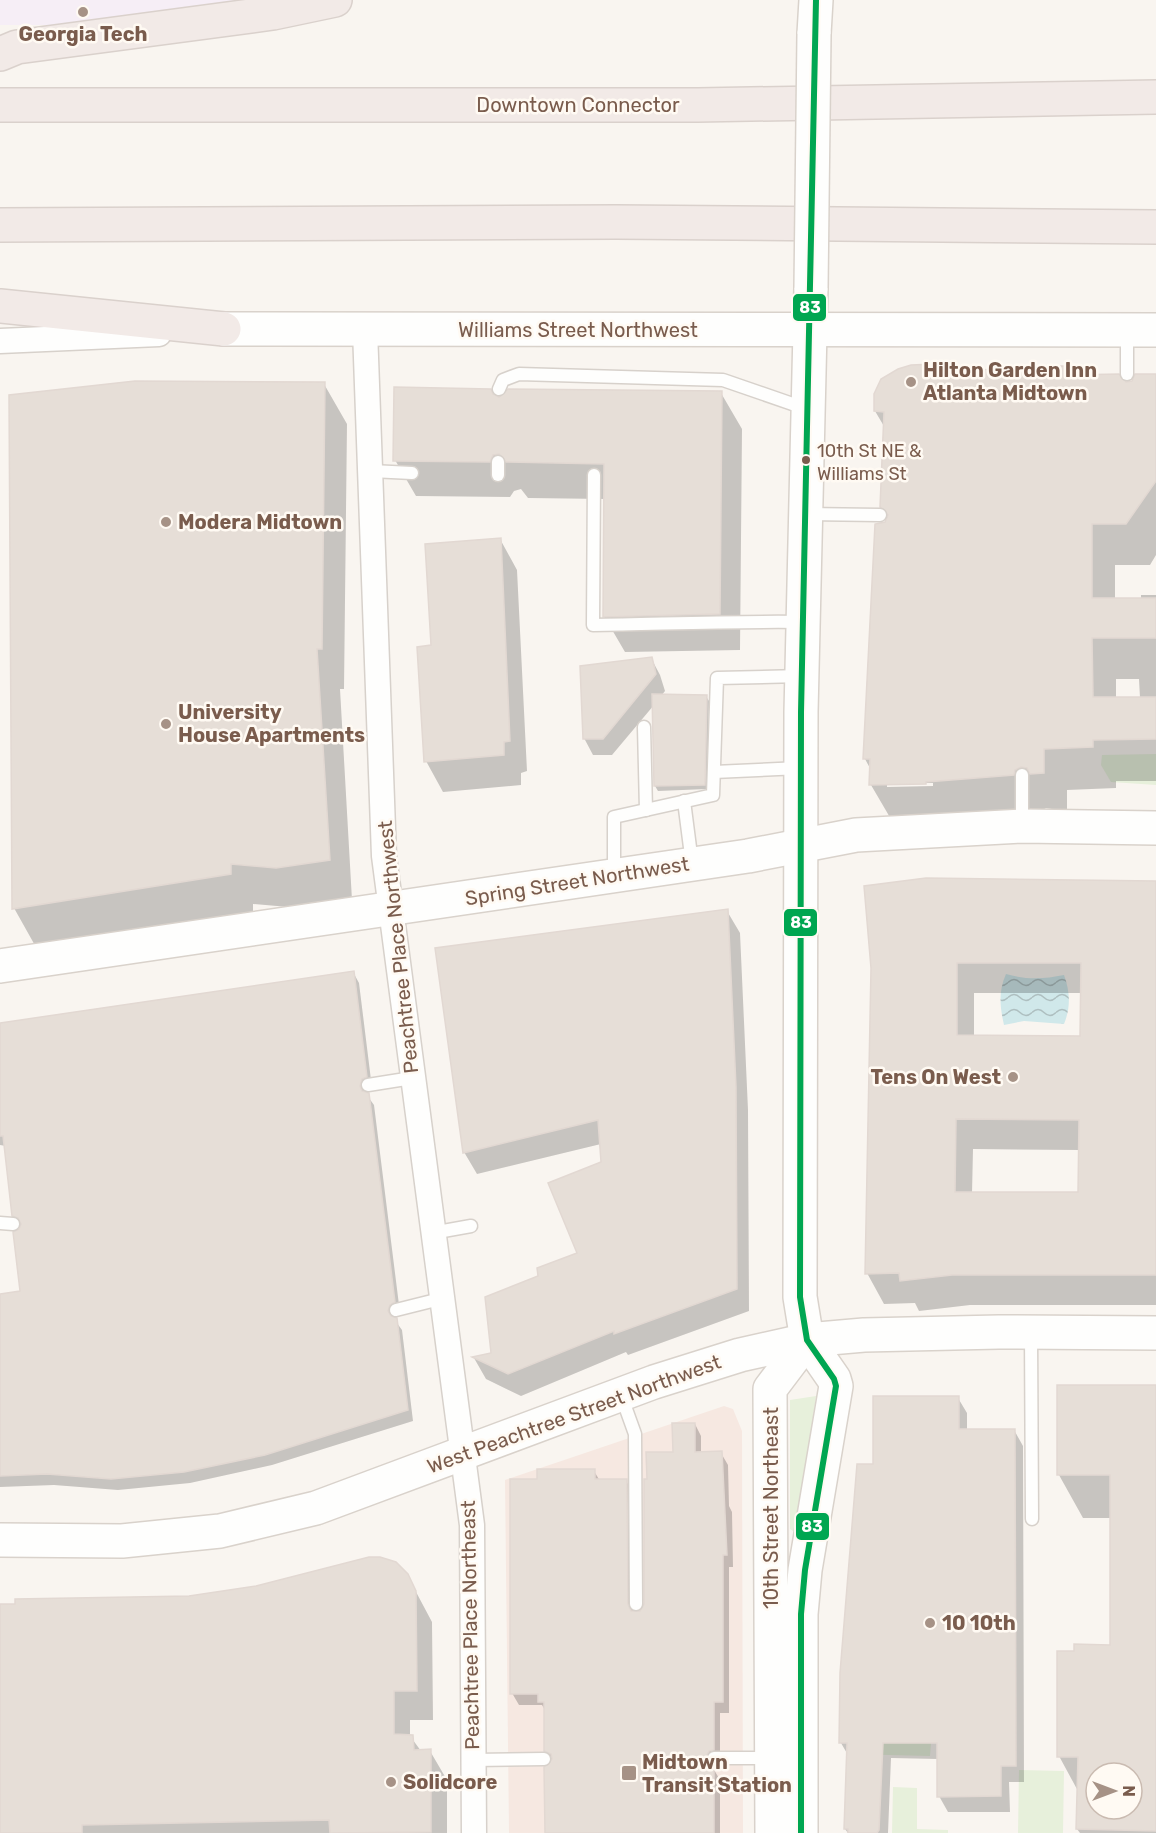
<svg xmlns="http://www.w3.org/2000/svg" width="1156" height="1833" font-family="Rubik,sans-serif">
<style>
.commercial{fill:#f6e8e1}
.education{fill:#f6eef6}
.green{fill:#e7f0db}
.water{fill:url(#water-waves)}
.shadow{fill:#0003;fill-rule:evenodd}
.building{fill:#e6ded7;stroke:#e2d8d2;stroke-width:1.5;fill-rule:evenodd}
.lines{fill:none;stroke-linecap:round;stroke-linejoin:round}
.lane-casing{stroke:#d7d1cb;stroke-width:15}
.street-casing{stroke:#d7d1cb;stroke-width:27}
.secondary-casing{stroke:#d9d2cb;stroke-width:36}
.highway-casing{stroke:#dad1cc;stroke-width:36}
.lane{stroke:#fefefd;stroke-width:12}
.street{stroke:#fefefd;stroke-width:24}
.secondary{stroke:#fefefd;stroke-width:33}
.highway{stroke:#f2eae7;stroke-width:33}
.secondary-bridge-casing{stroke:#d9d2cb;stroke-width:36;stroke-linecap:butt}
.secondary-bridge{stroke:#fefefd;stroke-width:33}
.bus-1-casing{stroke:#fffaf3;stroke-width:10}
.bus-1{stroke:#00a651;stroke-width:6}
.poi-dot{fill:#a69286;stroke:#fffaf3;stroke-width:2}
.bus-dot{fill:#7a5c4d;stroke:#fffaf3;stroke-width:2}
.labels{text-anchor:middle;stroke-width:5;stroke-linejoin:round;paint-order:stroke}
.bus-label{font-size:18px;fill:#7a5c4d;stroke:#fffaf3;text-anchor:start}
.poi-label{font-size:20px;font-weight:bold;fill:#7a5c4d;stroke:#fffaf3;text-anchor:start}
.street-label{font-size:20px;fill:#7a5c4d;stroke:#fffaf3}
.line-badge{stroke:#fffaf3;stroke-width:2}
.badge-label{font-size:16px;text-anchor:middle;font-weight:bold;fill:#fff}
</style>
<defs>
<pattern id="water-waves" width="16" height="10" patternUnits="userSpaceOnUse" patternTransform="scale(1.5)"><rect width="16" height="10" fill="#d0e8ea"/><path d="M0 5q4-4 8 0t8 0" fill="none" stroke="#aebfc0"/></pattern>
</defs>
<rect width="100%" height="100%" fill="#f9f5f0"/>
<path class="commercial" d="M724 1406 733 1409 742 1431 743 1833H509L505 1480Z"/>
<path class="education" d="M0 0H239L95 25H0Z"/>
<g class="green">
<path d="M1156 754V785L1111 782 1101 765 1102 755Z"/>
<path d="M816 1396 797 1528 793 1531 790 1529V1400Z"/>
<path d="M849 1743H931L930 1756 848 1754Z"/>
<path d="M1019 1770 1064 1771 1063 1833H1018Z"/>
<path d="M893 1787 917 1788V1829L948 1830V1833H892Z"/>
</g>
<path class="water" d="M1006 974C1027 980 1044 979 1064 975 1070 991 1071 1007 1064 1024L1024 1021 1004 1025C1000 1007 998 992 1006 974Z"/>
<g class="shadow">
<path d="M955 365 959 371H1045L1068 367 1073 376 1126 384 1156 376V555L1150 565H1115V600H1141V595H1156V781H1116V788L1067 790V814L1055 815 1052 809 1046 808 1039 812 895 826 871 785V770L865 759 886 523 888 518 882 506 885 428 875 411 876 395 888 375 912 366ZM1116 679H1139L1140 698H1116ZM887 783H933V786L887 787Z"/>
<path d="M324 384 347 424 344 689H340L352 900 300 908 253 904V914L37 949 14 908Z"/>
<path d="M721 393 742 429 740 650 625 652 604 616 605 499 528 498 521 489 514 491 510 497 416 496 395 460 494 396 500 399Z"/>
<path d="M500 539 517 570 527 771 521 773V785L443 792 426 761 432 646Z"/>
<path d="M651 658 660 675 665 691 661 696H706L709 701 707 789 658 791 655 786 654 705 612 755H593L584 738Z"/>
<path d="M1156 883V1305H970L919 1311 915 1303 884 1304 867 1273 873 968ZM974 993H1082V1037H974ZM973 1149 1080 1150 1079 1194H972Z"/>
<path d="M727 911 740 933 748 1110 749 1311 628 1355 626 1352 521 1396 486 1379 474 1358 492 1354 539 1277 579 1254 603 1163 601 1144 477 1174 464 1152Z"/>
<path d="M353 972 359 983 372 1088 366 1094 374 1105 400 1313 394 1319 402 1330 413 1421 272 1465 190 1483 118 1490 54 1485 0 1487V1296L21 1292 22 1227 13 1215 6 1146 0 1145V1025Z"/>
<path d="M1156 1387V1833H1080L1077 1829 1078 1791 1059 1756 1075 1653 1112 1646V1518H1083L1059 1475ZM1096 1773H1132V1809H1096Z"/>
<path d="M958 1398 967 1413V1430H1014L1023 1446 1024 1782H1009L1010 1812H948L939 1796 938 1759 891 1758 888 1833H848L845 1829 848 1755 841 1743 875 1466Z"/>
<path d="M695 1424 701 1436V1453H721L728 1465 729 1506 732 1512 733 1567H729V1713H720V1762L713 1768 720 1780V1833H546L553 1762 546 1750V1712L542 1705H519L512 1693 539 1481 594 1471 600 1481H626L633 1492 634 1612 640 1613 646 1604 648 1481 674 1453Z"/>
<path d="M407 1575 432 1622 433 1720H410V1736L421 1751H430L447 1780V1833H0V1605L189 1598Z"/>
</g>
<g class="building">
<path d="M956 363V370L1043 369V366H1069V375L1119 374 1126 382 1132 381 1135 374H1156V481L1126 524H1092V598H1156V638H1092L1093 697H1156V739L1093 740V747L1044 749V773L1030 774 1027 768 1021 767 1015 770 1014 775 926 782V784L869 785 870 759H863L875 524 885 522 888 515 880 507 884 412 874 411V394L881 379 898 369 911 365Z"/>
<path d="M135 381 325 382 322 649H317L330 860 276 868 231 864V874L12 909 9 395Z"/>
<path d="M394 387 491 389 493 394 499 397 508 389 722 391 720 614 603 617 604 464 506 462 499 454 493 455 490 462 393 461Z"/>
<path d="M501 538 510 741 504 742V755L424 762 417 647 431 645 425 544Z"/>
<path d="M652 657 656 674 603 739H583L580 666Z"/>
<path d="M652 694 707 695 705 785 654 786Z"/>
<path d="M926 878 1156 881V1275H952L900 1281 899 1273 865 1274 871 968 864 886ZM957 963H1081L1080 1036 957 1035ZM956 1119 1079 1120 1078 1192H955Z"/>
<path d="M728 909 736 1087 737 1289 614 1334V1331L508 1374 472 1357 491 1353 485 1297 538 1276 537 1268 577 1253 548 1183 601 1162 598 1120 463 1153 435 948Z"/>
<path d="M354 971 367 1077 362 1079 360 1086 362 1091 369 1093 395 1302 390 1305 388 1311 391 1316 397 1318 408 1410 265 1455 184 1472 111 1479 47 1474 0 1476V1294L20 1291 13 1232 19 1229 21 1224 18 1218 12 1216 3 1136H0V1023Z"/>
<path d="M1057 1385H1156V1831L1076 1829 1078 1757H1057V1651H1074V1644L1110 1645V1475H1057ZM1096 1773H1132V1809H1096Z"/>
<path d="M873 1396H959V1429H1015L1016 1766H1001V1796L937 1797V1743H883L879 1830 877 1833H848V1829H844L847 1743H839L840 1673 857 1464H873Z"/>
<path d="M672 1423H695V1452L722 1451 727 1555H723V1702H714V1750L709 1751 706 1757 707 1763 714 1766V1833H545L544 1767 552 1759 551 1754 544 1751V1702H538V1694H510V1479H537V1469H595V1479H627L628 1604 631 1611H640L644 1604V1479H647L646 1452H673Z"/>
<path d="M369 1557H380L396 1562 408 1574 416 1591 417 1691H394V1734L413 1735 414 1750 431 1749V1832L330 1833 329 1820 82 1825V1833H0V1604H15V1599L189 1596 256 1586Z"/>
</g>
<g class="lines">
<defs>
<g id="lane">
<path d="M1127 331V374"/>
<path d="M499 389 503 380 519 374 723 380 807 409"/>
<path d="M498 462V475"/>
<path d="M371 471 412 473"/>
<path d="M594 475 593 625C663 624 732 621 802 622"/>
<path d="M806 514 880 515"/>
<path d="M644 727 646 810"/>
<path d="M714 772 800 768"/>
<path d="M684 801 692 863"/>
<path d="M1022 825V775"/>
<path d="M614 875V817L713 795 717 678 801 676"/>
<path d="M368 1085 412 1078"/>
<path d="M0 1223 13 1224"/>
<path d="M432 1233 471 1226"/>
<path d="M396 1310 440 1299"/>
<path d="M1031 1333 1032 1519"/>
<path d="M621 1395 635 1434 636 1604"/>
<path d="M714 1758H770"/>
<path d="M474 1760 544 1759"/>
</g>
<g id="street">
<path d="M365 330 384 856 472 1525 474 1833"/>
<path d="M0 341 159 334"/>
</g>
<g id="secondary">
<path d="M814 34 816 0"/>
<path d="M224 329 1156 330"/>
<path d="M0 966 748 856 856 835 1022 826 1156 828"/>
<path d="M0 1540 122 1541 220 1531 316 1508 654 1382 740 1355 807 1340 864 1335 999 1332 1156 1333"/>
<path d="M772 1833 770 1389 807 1340"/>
<path d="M801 1833V1614L805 1570 836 1386 834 1379 807 1340 800 1297 801 712 811 288"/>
</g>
<g id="highway">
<path d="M0 54 17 47 273 13 335 0"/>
<path d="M0 105H698L1156 97"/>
<path d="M0 225 616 222 1156 227"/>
<path d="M0 306 224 329"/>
</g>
</defs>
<use href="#lane" class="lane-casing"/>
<use href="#street" class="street-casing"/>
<use href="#secondary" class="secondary-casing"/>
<use href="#highway" class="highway-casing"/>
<use href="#lane" class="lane"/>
<use href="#street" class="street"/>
<use href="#secondary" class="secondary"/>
<use href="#highway" class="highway"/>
<defs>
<path id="secondary-bridge" d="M811 288 814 34"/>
</defs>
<use href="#secondary-bridge" class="secondary-bridge-casing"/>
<use href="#secondary-bridge" class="secondary-bridge"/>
<defs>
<path id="bus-1" d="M801 1833V1614L805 1570 836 1386 834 1379 807 1340 800 1297 801 712 816 0"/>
</defs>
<use href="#bus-1" class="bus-1-casing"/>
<use href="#bus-1" class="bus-1"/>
</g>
<g class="poi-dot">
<circle cx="83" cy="12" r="6"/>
<circle cx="911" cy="382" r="6"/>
<circle cx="166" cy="522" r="6"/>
<circle cx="166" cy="724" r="6"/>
<circle cx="1013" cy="1077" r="6"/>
<circle cx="930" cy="1623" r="6"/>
<rect x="621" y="1765" width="16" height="16" rx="3"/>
<circle cx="391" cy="1782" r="6"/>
</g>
<circle class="bus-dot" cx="806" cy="460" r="5"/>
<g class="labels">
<g class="bus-label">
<text x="817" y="457">10th St NE &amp;<tspan x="817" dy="23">Williams St</tspan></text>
</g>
<g class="poi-label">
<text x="83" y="41" text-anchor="middle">Georgia Tech</text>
<text x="923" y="377">Hilton Garden Inn<tspan x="923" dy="23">Atlanta Midtown</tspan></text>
<text x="178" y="529">Modera Midtown</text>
<text x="178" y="719">University<tspan x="178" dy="23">House Apartments</tspan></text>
<text x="1001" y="1084" text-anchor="end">Tens On West</text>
<text x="942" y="1630">10 10th</text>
<text x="642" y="1769">Midtown<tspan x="642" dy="23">Transit Station</tspan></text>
<text x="403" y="1789">Solidcore</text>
</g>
<g class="street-label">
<text x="578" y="112">Downtown Connector</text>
<text x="578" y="337">Williams Street Northwest</text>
<text transform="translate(577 881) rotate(-9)" y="7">Spring Street Northwest</text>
<text transform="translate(398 947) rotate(-96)" y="7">Peachtree Place Northwest</text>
<text transform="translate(574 1414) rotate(-20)" y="7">West Peachtree Street Northwest</text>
<text transform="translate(771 1508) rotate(-90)" y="7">10th Street Northeast</text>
<text transform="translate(470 1625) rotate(-91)" y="7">Peachtree Place Northeast</text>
</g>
</g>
<g class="line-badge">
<rect x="792" y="293" width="35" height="29" rx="6" fill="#00a651"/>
<rect x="783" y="908" width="35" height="29" rx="6" fill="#00a651"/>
<rect x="795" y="1512" width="35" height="29" rx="6" fill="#00a651"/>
</g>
<g class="badge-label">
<text x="810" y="313">83</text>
<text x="801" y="928">83</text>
<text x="812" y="1532">83</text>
</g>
<g transform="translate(1114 1791) rotate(90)"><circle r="28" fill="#fffaf3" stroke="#cabbb1" stroke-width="1.5"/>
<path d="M0-4.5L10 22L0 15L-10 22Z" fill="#a69286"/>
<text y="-9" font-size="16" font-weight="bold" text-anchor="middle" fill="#7a5c4d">N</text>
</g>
</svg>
